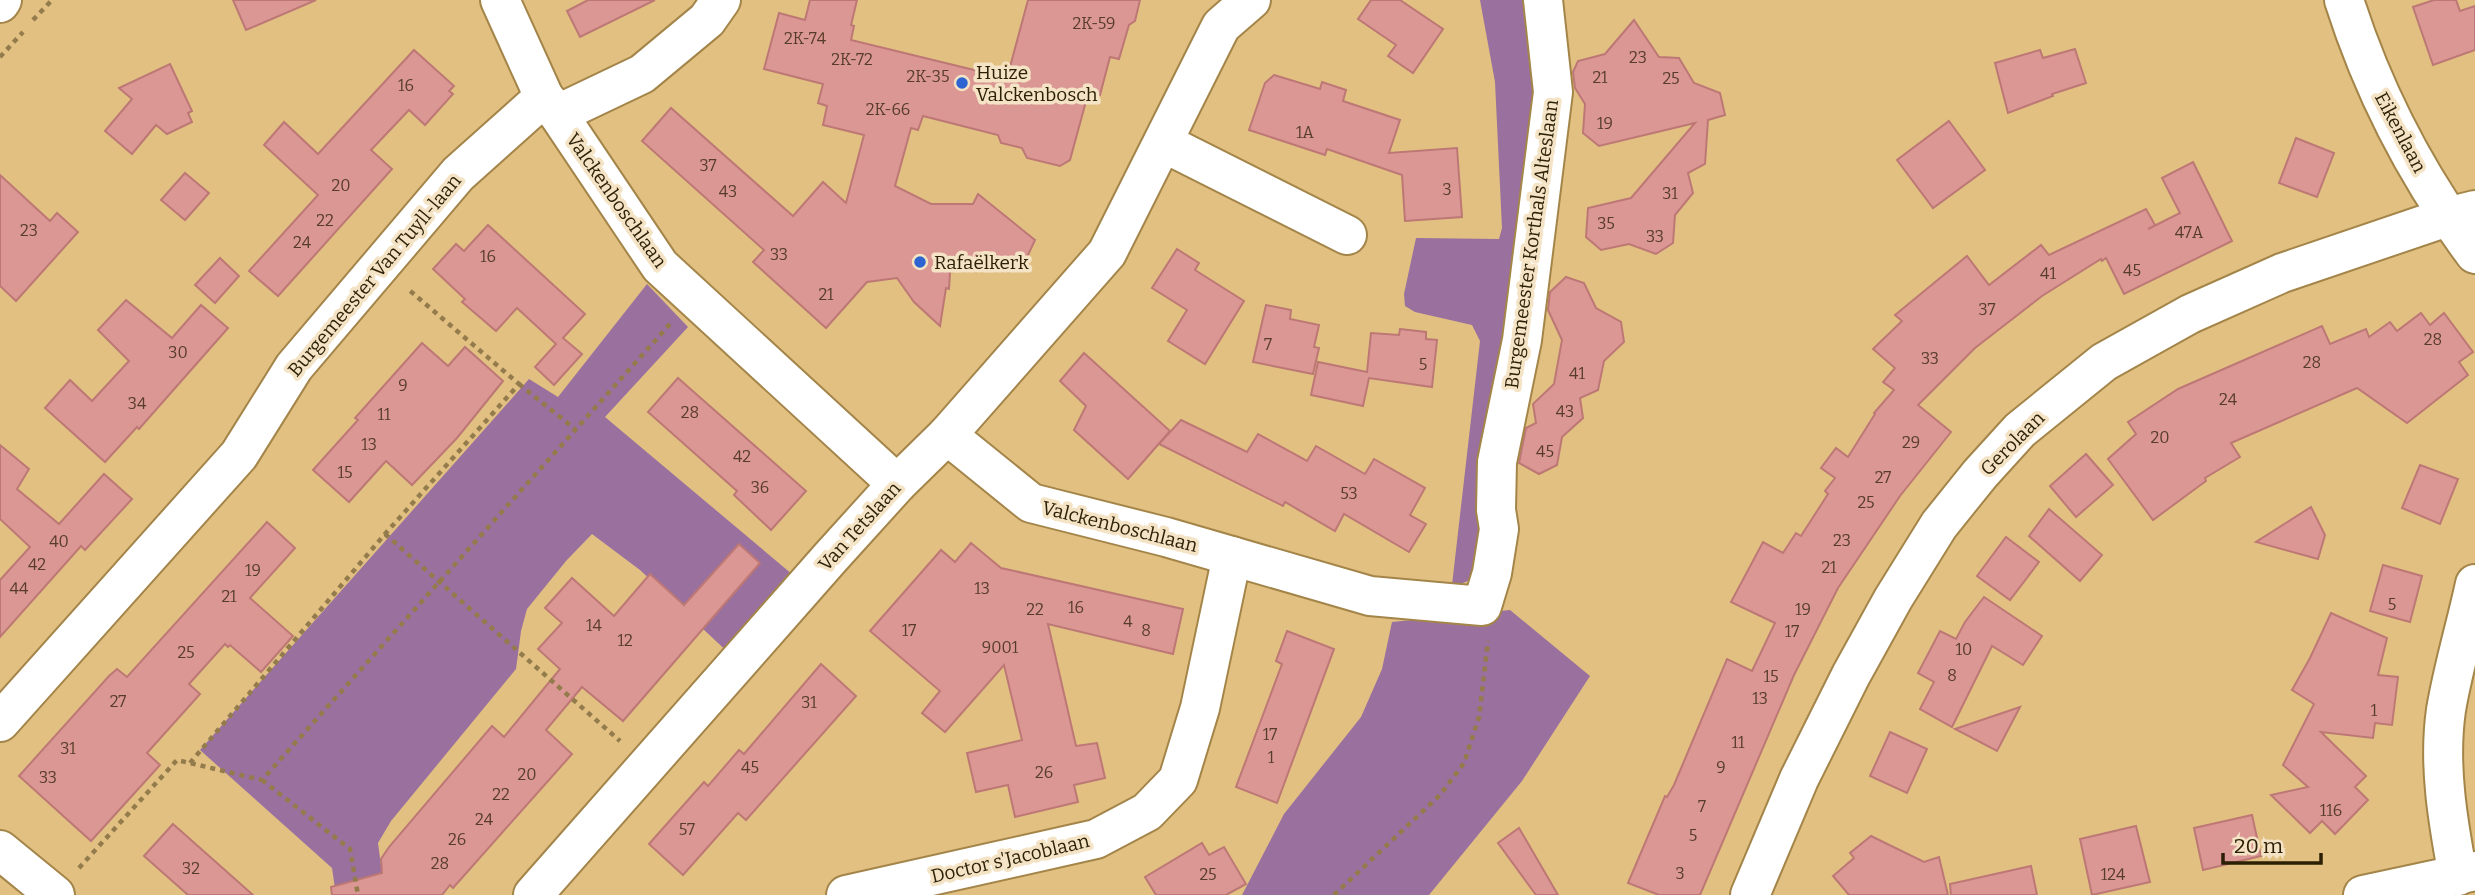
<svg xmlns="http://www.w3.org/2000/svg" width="2475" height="895" font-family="Bitter,serif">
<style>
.forest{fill:#99709e}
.building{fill:#db9794;stroke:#bd7875;stroke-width:2}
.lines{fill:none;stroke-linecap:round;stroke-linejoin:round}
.minor-casing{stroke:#a48549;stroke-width:42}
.path{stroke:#937b4c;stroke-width:4.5;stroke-dasharray:5 5;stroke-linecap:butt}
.minor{stroke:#fff;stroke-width:38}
.poi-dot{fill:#2e64d2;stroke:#f4e3c5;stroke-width:2.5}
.labels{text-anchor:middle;stroke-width:7;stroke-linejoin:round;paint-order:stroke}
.number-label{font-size:16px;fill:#573d29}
.poi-label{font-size:19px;fill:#2b1f05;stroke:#f4e3c5;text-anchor:start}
.street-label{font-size:19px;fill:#2b1f05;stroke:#f4e3c5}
</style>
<rect width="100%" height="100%" fill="#e1c082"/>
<g class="forest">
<path d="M1480 0H1527L1533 47V120L1479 499C1482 516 1485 557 1476 573 1471 582 1461 584 1452 585L1480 341 1472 325 1415 312 1405 306 1404 294 1416 238 1499 239 1502 228 1495 82Z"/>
<path d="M647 284 688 327 605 417 799 580 733 657 640 570 592 534 566 561 527 609 521 631 516 669 391 821 378 843 385 895H336L332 868 200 750 529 379 558 397Z"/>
<path d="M1510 610 1590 676 1522 781 1429 895H1242L1284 814 1361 717 1382 669 1392 622Z"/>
</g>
<g class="building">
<path d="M233 0H316L246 30Z"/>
<path d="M588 0H655L580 37 567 11Z"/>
<path d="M810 0H857L851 25 854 26 851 40 1007 78 1028 0H1140L1135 21 1129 25 1119 59 1110 57 1100 95 1088 94 1070 160 1060 166 1027 158 1022 148 1001 143 998 135 923 116 918 130 911 128 895 186 931 204H973L978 194 1035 240 1021 270 951 256 949 289 946 288 940 326 914 302 897 278 867 282 826 328 753 262 764 250 642 141 671 108 793 216 823 182 846 203 864 135 823 125 827 106 818 103 823 84 764 69 779 13 805 20Z"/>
<path d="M1371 0H1400L1443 29 1413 73 1388 56 1396 45 1358 19Z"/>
<path d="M2434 0H2456L2460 11 2475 6V50L2433 65 2413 7Z"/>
<path d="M1634 20 1659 57 1679 58 1694 83 1720 93 1725 115 1708 120 1705 164 1688 173 1693 193 1675 215 1673 243 1656 254 1629 244 1601 250 1586 237 1588 208 1631 198 1695 123 1599 146 1583 133 1585 104 1575 88 1573 72 1578 61 1605 54Z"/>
<path d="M2075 49 2086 83 2052 94 2053 96 2008 113 1995 63 2040 50 2043 58Z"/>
<path d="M414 50 454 86 449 91 453 94 425 125 409 110 371 150 392 169 278 296 249 271 318 195 264 145 284 122 318 154Z"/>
<path d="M170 64 192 111 188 113 192 122 167 134 156 125 132 154 105 131 132 99 119 88Z"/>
<path d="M1274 75 1320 89 1322 82 1346 90 1343 101 1400 120 1389 153 1457 148 1462 217 1405 221 1402 175 1327 149 1325 155 1249 130 1265 83Z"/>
<path d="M1949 121 1985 170 1933 208 1897 160Z"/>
<path d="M2296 138 2334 153 2317 197 2279 183Z"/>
<path d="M2193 162 2232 241 2124 294 2106 258 2102 261 2101 259 2042 296 1975 348 1918 405 1951 432 1900 496 1838 588 1794 675 1700 895H1659L1628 883 1665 796 1667 797 1674 785 1727 659 1752 671 1775 623 1731 602 1763 542 1783 553 1796 533 1801 536 1828 494 1825 491 1835 478 1821 468 1836 448 1848 457 1875 414 1874 413 1894 390 1883 382 1895 368 1873 349 1902 321 1895 315 1967 256 1989 285 2041 245 2049 255 2146 209 2155 225 2148 229 2180 213 2162 178Z"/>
<path d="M185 173 209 193 185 220 161 200Z"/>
<path d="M0 175 50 221 57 213 78 232 16 301 0 286Z"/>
<path d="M488 225 585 314 563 338 582 354 554 385 535 367 556 344 517 308 496 331 462 302 465 299 433 269 456 244 464 251Z"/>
<path d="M1177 249 1199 263 1195 270 1244 301 1205 364 1168 341 1187 310 1152 288Z"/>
<path d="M220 258 239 276 215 303 195 285Z"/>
<path d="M1566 277 1584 283 1596 308 1621 322 1624 342 1604 361 1598 390 1580 398 1583 418 1562 437 1557 465 1539 474 1519 463 1526 428 1536 423 1533 404 1554 384 1562 340 1548 310 1550 292Z"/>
<path d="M126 300 172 338 201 305 228 328 139 429 137 427 105 462 45 408 70 380 92 401 129 361 98 330Z"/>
<path d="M1266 305 1291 310 1290 319 1319 325 1314 347 1319 348 1313 374 1253 362Z"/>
<path d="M2421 313 2430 325 2444 313 2473 352 2459 362 2468 375 2407 423 2357 388 2231 443 2240 457 2205 478 2206 481 2153 520 2108 459 2136 434 2128 422 2178 389 2322 326 2330 344 2366 329 2369 337 2390 322 2397 331Z"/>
<path d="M1400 329 1426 332V339L1437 340 1432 387 1369 378 1363 406 1311 395 1318 362 1367 372 1371 333 1399 335Z"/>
<path d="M422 343 448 366 465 347 503 381 457 438 412 485 386 461 349 502 313 470 358 420 355 418Z"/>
<path d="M1084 353 1170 431 1128 479 1074 430 1086 406 1060 381Z"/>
<path d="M678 378 806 491 771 530 734 495 737 491 648 412Z"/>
<path d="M1181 420 1247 452 1258 434 1307 461 1316 446 1365 474 1374 459 1425 488 1410 515 1426 524 1409 552 1344 514 1335 531 1285 502 1283 506 1159 444Z"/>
<path d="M0 445 29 469 17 489 59 524 104 474 132 499 85 550 81 546 0 637V580L30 547 0 519Z"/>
<path d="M2086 454 2113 485 2076 517 2050 486Z"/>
<path d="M2420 465 2458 479 2440 524 2402 508Z"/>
<path d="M2311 507 2325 535 2318 559 2256 542Z"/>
<path d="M2049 509 2102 555 2080 581 2029 536Z"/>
<path d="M267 522 295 548 250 598 293 636 261 672 230 645 228 647 225 644 189 684 200 694 147 753 160 765 91 841 19 776 109 676 117 669 127 677Z"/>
<path d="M2006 537 2039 562 2010 600 1977 576Z"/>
<path d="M971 543 1001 568 1183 609 1173 654 1048 624 1076 746 1097 743 1105 778 1074 785 1078 802 1015 817 1008 785 976 792 967 753 1022 740 1004 665 945 732 922 713 940 691 870 631 941 550 955 562Z"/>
<path d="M739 544 760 563 623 721 582 687 546 730 572 754 453 888 450 885 442 895H332L331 887 382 873 381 859 389 847 492 726 504 737 560 669 538 649 562 623 545 608 572 578 614 616 650 574 684 605Z"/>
<path d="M2383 565 2422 576 2410 622 2370 611Z"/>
<path d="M1984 597 2042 636 2023 665 1992 646 1952 727 1920 709 1934 682 1918 673 1940 631 1956 639 1965 622Z"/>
<path d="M2331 613 2387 638 2378 675 2398 677 2392 725 2375 723 2373 738 2321 732 2366 776 2355 787 2368 800 2335 834 2322 821 2310 833 2271 795 2308 787 2283 765 2314 704 2292 690 2310 658Z"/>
<path d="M1287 631 1334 649 1277 803 1236 787 1282 664 1276 661Z"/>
<path d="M821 664 856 696 746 820 738 813 683 875 649 844 704 782 708 786 739 750 744 754Z"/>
<path d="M2020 707 1997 751 1955 729Z"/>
<path d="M1890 732 1927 749 1907 793 1870 776Z"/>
<path d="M2252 815 2261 856 2203 870 2194 828Z"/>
<path d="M173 824 253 895H188L144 856Z"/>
<path d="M2136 826 2150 882 2092 895 2080 839Z"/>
<path d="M1519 828 1558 895H1536L1498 843Z"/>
<path d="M1871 836 1924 862 1939 857 1948 895H1849L1833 876 1854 858 1850 853Z"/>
<path d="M1202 843 1209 855 1224 847 1246 884 1226 895H1156L1145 877Z"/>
<path d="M2031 866 2037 895H1951L1950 884Z"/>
</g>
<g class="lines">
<defs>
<g id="minor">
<path d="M500 0 544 97 558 114 660 266 897 484"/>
<path d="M2344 0C2373 91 2418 178 2475 254"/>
<path d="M0 3 2 0"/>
<path d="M558 114 642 74 707 20 721 0"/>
<path d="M1164 143 1347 235"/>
<path d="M947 435 1031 503 1166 537 1370 596 1482 606 1492 573 1499 529 1496 510 1497 462 1522 340 1553 92 1543 0"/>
<path d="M0 722 239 455 294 367 458 174 544 97"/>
<path d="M0 850 55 895"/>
<path d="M2458 876C2448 822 2438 765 2446 710 2453 668 2466 626 2475 584"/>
<path d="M533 895 830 558 897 484 947 435 1107 253 1221 26 1251 0"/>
<path d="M846 895 1096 839 1147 812 1178 780 1200 708 1232 556"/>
<path d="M1750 895 1799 779 1851 675 1893 599 1939 525 1980 474 2020 430 2104 362 2190 314 2282 273 2447 217 2475 210"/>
<path d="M2363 895 2475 871"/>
</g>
</defs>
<use href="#minor" class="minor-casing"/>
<g class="path">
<path d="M33 20 52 0"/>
<path d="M0 57 23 32"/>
<path d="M519 384 575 429"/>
<path d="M385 534 620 741"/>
<path d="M190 763 385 534 519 384 408 289"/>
<path d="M262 780 350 849 358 895"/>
<path d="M79 868 177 760 262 780 670 324"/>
<path d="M1334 895 1440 795 1464 763 1479 717 1488 641"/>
</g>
<use href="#minor" class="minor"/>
</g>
<g class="poi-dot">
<circle cx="962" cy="83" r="7"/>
<circle cx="920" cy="262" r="7"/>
</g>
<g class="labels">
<g class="number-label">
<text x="1094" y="29">2K-59</text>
<text x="805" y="44">2K-74</text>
<text x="1638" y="63">23</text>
<text x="852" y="65">2K-72</text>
<text x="928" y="82">2K-35</text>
<text x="1600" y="83">21</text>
<text x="1671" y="84">25</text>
<text x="406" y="91">16</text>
<text x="888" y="115">2K-66</text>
<text x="1605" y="129">19</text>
<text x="1305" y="138">1A</text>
<text x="708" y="171">37</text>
<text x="341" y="191">20</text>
<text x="1447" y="195">3</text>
<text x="728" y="197">43</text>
<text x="1670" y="199">31</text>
<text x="325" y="226">22</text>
<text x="1606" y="229">35</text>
<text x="29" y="236">23</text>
<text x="2189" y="238">47A</text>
<text x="1655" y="242">33</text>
<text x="302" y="248">24</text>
<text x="779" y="260">33</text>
<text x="488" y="262">16</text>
<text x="2132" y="276">45</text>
<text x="2048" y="279">41</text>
<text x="826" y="300">21</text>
<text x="1987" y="315">37</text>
<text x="2433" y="345">28</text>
<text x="1268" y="350">7</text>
<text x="178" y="358">30</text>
<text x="1930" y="364">33</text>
<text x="2312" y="368">28</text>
<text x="1423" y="370">5</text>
<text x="1577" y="379">41</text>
<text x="403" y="391">9</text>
<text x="2228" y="405">24</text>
<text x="137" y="409">34</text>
<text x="1565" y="417">43</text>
<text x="690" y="418">28</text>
<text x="384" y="420">11</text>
<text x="2160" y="443">20</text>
<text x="1911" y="448">29</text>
<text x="369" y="450">13</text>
<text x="1545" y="457">45</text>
<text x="742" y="462">42</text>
<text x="345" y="478">15</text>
<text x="1883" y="483">27</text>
<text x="760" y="493">36</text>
<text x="1349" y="499">53</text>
<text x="1866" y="508">25</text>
<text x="1842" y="546">23</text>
<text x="59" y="547">40</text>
<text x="37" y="570">42</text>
<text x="1829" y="573">21</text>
<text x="253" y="576">19</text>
<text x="19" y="594">44</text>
<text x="982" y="594">13</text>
<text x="229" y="602">21</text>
<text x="2392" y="610">5</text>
<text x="1076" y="613">16</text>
<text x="1035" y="615">22</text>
<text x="1803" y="615">19</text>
<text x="1128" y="627">4</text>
<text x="594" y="631">14</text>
<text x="909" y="636">17</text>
<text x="1146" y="636">8</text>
<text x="1792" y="637">17</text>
<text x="625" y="646">12</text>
<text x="1000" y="653">9001</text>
<text x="1964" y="655">10</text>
<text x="186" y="658">25</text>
<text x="1952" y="681">8</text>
<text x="1771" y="682">15</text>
<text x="1760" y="704">13</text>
<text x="118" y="707">27</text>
<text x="809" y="708">31</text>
<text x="2374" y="716">1</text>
<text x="1270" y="740">17</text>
<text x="1738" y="748">11</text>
<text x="68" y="754">31</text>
<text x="1271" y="763">1</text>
<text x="750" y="773">45</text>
<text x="1721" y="773">9</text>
<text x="1044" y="778">26</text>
<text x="527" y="780">20</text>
<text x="48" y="783">33</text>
<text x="501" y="800">22</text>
<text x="1702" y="812">7</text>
<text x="2331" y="816">116</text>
<text x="484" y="825">24</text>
<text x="687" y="835">57</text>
<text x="1693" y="841">5</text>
<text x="457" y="845">26</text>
<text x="440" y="869">28</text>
<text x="191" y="874">32</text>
<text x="1680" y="879">3</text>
<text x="1208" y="880">25</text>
<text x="2113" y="880">124</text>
</g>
<g class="poi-label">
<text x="976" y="79">Huize<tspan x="976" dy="22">Valckenbosch</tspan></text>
<text x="934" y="269">Rafaëlkerk</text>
</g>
<g class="street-label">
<text transform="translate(2401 132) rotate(62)" y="7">Eikenlaan</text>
<text transform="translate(617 200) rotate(55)" y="7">Valckenboschlaan</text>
<text transform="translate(1531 244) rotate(-82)" y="7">Burgemeester Korthals Alteslaan</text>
<text transform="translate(374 275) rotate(-50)" y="7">Burgemeester Van Tuyll-laan</text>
<text transform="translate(2012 443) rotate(-45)" y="7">Gerolaan</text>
<text transform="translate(859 526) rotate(-48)" y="7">Van Tetslaan</text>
<text transform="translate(1120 526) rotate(14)" y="7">Valckenboschlaan</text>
<text transform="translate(1010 858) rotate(-13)" y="7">Doctor s'Jacoblaan</text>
</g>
</g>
<path d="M2223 853v10h98v-10" fill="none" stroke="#2b1f05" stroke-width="3.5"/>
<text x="2234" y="853" font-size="21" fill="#2b1f05" stroke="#f4e3c5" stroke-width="5" paint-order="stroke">20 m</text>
</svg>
